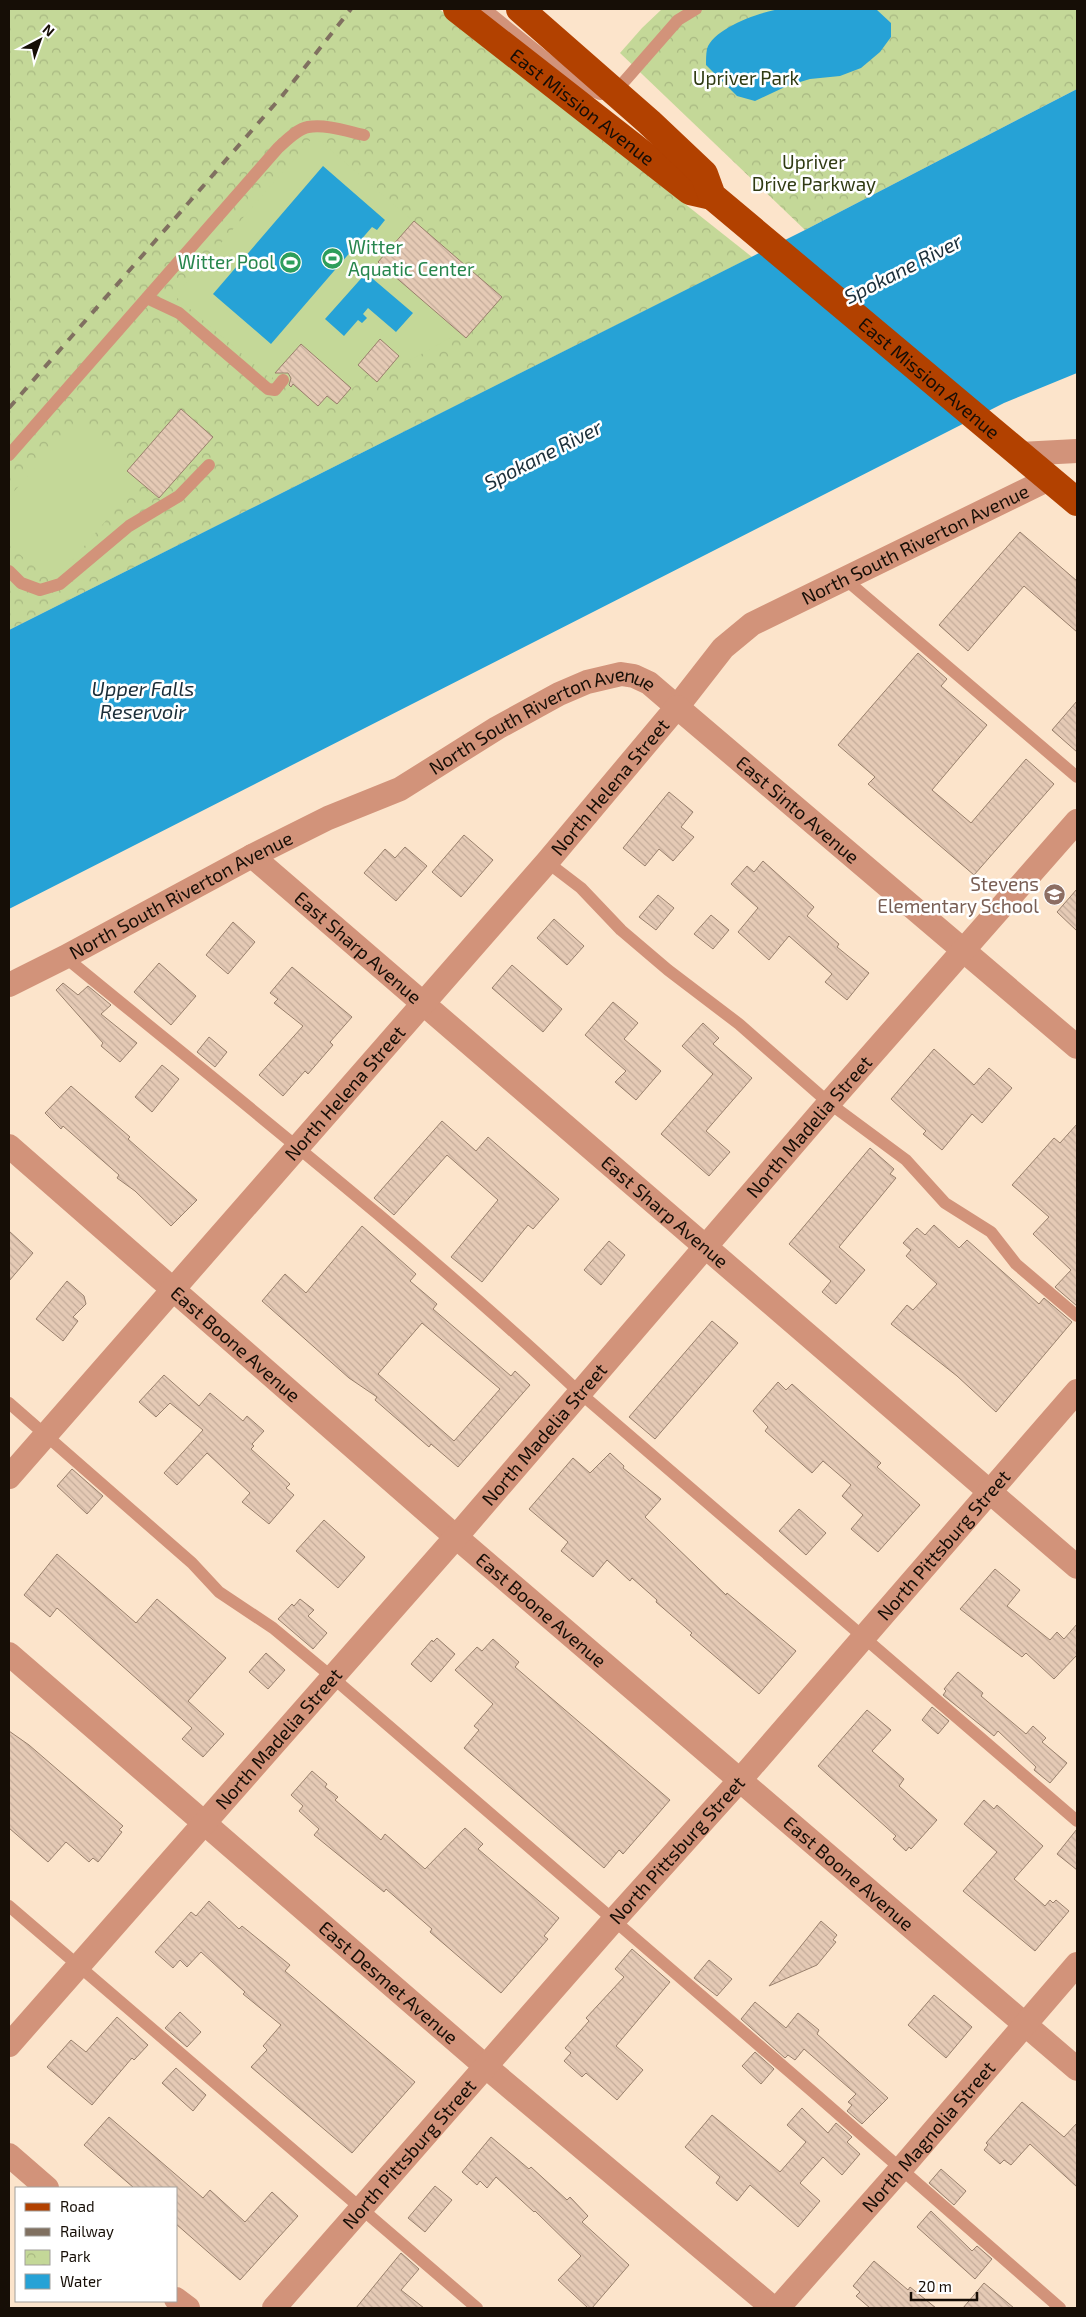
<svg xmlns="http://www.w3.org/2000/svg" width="1086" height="2317" font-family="'Exo 2',sans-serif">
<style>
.park{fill:url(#park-crowns)}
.pitch{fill:#c4d898}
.water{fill:#26a2d6}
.building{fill:url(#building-back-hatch);stroke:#99806c;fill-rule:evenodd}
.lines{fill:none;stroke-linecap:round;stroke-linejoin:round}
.lane{stroke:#d2937a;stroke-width:12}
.street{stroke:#d2937a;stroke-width:24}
.primary{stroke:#b24100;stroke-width:28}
.rail{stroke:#807060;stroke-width:4;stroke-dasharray:9 9;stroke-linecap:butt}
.labels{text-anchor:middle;stroke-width:5;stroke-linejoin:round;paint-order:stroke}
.park-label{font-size:19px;fill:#303b13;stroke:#fff}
.street-label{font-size:19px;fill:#160e06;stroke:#fff}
.leisure-label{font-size:19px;fill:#27864d;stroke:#fff;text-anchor:start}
.education-label{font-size:19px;fill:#785e54;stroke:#fff;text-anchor:end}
.water-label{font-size:20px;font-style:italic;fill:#1b2e39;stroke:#fff}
</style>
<defs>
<pattern id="park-crowns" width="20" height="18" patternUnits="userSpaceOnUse" patternTransform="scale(1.25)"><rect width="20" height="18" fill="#c4d898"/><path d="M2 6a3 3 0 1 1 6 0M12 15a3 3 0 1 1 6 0" fill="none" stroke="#a8b882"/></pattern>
<pattern id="building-back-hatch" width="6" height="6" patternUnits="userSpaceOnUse" patternTransform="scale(1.25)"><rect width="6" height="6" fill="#e5cab5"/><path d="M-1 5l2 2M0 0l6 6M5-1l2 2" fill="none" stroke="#c4ac9a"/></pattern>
</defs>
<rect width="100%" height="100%" fill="#fce4cb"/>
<g class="park">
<path d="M9 9H439L752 257 9 630Z"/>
<path d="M662 9H1077V89L805 230 620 53 642 28Z"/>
</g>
<g class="pitch">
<path d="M314 136 502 297 466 338 459 333 407 362 399 356 377 382 367 374 337 404 327 396 318 406 293 384 291 387 276 374 271 379 175 296Z"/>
<path d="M76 422 141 479 65 569 46 577 9 545V497Z"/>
</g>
<g class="water">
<path d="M781 9 877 10 891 23V37L880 52 861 68 840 76 810 79 787 86 755 101 737 96 706 65C706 60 706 54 707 49 713 28 762 11 781 9Z"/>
<path d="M1077 89V373L1004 403 9 909V630L805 230Z"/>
<path d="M323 166 385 220 377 230 372 227 271 344 213 294Z"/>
<path d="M366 273 413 313 396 332 368 308 363 314 367 318 362 323 358 320 344 336 325 319Z"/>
</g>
<g class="building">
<path d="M414 221 502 297 466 338 378 262Z"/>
<path d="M380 339 399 356 377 382 358 365Z"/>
<path d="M301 344 351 388 337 404 327 396 318 406 293 384 291 387 289 385 291 378 288 373H275Z"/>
<path d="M181 409 213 437 159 498 127 471Z"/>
<path d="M1020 532 1077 581V632L1024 586 968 651 939 625Z"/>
<path d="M918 653 947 679 941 686 987 725 932 790 971 823 1026 759 1054 784 974 875 868 784 875 777 838 745Z"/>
<path d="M1077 701V752L1052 730Z"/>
<path d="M669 792 693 812 681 827 694 837 673 861 659 849 645 866 623 848Z"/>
<path d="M464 835 493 860 461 897 432 872Z"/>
<path d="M405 847 427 866 396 901 364 873 385 849 395 858Z"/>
<path d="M763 861 814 907 807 916 839 944 837 947 869 973 847 1000 825 982 832 974 789 936 769 960 738 932 758 908 731 884 747 866 754 872Z"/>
<path d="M1077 889V931L1057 912Z"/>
<path d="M658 895 674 908 656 930 639 917Z"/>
<path d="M711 915 729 930 713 949 694 934Z"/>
<path d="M554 919 584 946 567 965 537 938Z"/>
<path d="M233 922 255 942 228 974 206 955Z"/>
<path d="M159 963 196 996 171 1025 134 992Z"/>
<path d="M512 965 562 1009 543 1032 492 988Z"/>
<path d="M292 967 352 1017 330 1042 333 1045 308 1074 305 1071 283 1096 259 1075 303 1026 274 1003 278 999 270 993Z"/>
<path d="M63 983 78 995 88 986 111 1005 101 1014 137 1043 120 1062 101 1046 103 1043 56 990Z"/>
<path d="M613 1002 638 1023 624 1039 661 1071 636 1100 615 1082 626 1071 585 1035Z"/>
<path d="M703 1023 719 1038 713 1044 752 1078 706 1131 730 1152 709 1176 661 1134 713 1074 682 1046Z"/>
<path d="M209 1037 227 1052 215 1067 197 1052Z"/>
<path d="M934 1049 974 1085 989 1068 1012 1088 982 1123 972 1114 942 1150 923 1134 926 1131 891 1099Z"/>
<path d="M162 1065 179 1079 152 1112 135 1097Z"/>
<path d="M71 1086 130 1137 128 1139 197 1200 171 1226 135 1191 117 1178 119 1175 63 1126 61 1129 45 1113Z"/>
<path d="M442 1121 476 1151 488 1137 559 1199 533 1229 528 1225 482 1282 451 1257 498 1200 447 1155 394 1215 374 1198Z"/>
<path d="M1077 1124V1306L1055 1287 1071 1270 1033 1234 1049 1217 1012 1185 1054 1138 1060 1143Z"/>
<path d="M870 1148 894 1169 890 1174 896 1178 839 1247 865 1270 836 1304 822 1292 831 1281 789 1244Z"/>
<path d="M934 1225 959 1248 967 1240 1039 1304 1044 1298 1072 1322 996 1412 957 1376 891 1324 907 1305 913 1310 937 1284 906 1256 911 1250 903 1243 917 1228 925 1235Z"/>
<path d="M362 1226 416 1274 410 1281 437 1304 433 1309 511 1376 515 1371 530 1385 458 1467 431 1444 429 1447 375 1400 377 1397 349 1378 262 1301 285 1274 306 1293ZM422 1323 500 1389 454 1441 378 1374Z"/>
<path d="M9 1231 33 1253 9 1281Z"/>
<path d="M609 1241 625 1255 601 1285 584 1270Z"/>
<path d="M67 1281 84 1296 86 1304 73 1317 78 1321 63 1341 36 1319Z"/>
<path d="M712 1321 738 1343 655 1439 629 1417Z"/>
<path d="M164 1375 199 1406 210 1393 243 1421 247 1416 264 1431 252 1444 254 1446 251 1449 290 1484 286 1488 294 1495 269 1524 242 1502 250 1493 207 1453 177 1485 164 1473 203 1430 170 1403 156 1417 139 1402Z"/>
<path d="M778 1382 786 1390 792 1384 881 1463 877 1467 920 1505 878 1552 851 1529 863 1515 842 1496 851 1485 823 1461 812 1473 765 1431 768 1427 753 1411Z"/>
<path d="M610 1453 624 1466 623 1468 661 1499 645 1517 726 1595 727 1593 796 1651 759 1694 690 1635 692 1633 656 1602 657 1600 632 1578 630 1581 607 1560 593 1577 561 1551 568 1542 529 1509 573 1458 590 1473Z"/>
<path d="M72 1469 103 1496 87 1514 57 1486Z"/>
<path d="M799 1509 826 1533 806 1555 779 1531Z"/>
<path d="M324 1520 365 1557 338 1588 296 1551Z"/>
<path d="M57 1554 136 1623 157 1599 226 1658 188 1701 224 1734 203 1757 182 1739 192 1728 57 1608 50 1617 24 1595Z"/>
<path d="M995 1569 1020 1590 1007 1606 1050 1640 1057 1632 1064 1639 1077 1624V1655L1054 1679 1026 1653 1022 1657 960 1609Z"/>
<path d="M300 1599 314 1610 308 1616 327 1633 313 1649 278 1619 292 1604 294 1606Z"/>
<path d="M437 1638 455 1654 431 1682 411 1664 432 1640 433 1642Z"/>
<path d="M493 1639 519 1662 515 1667 670 1800 623 1854 619 1850 604 1868 464 1748 479 1730 474 1726 493 1704 455 1670 477 1647 482 1651Z"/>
<path d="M266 1653 285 1670 268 1689 249 1672Z"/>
<path d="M958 1672 983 1693 981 1696 1026 1734 1033 1726 1046 1738 1042 1742 1067 1763 1050 1783 1034 1770 1036 1767 998 1731 994 1736 943 1695 946 1691 944 1689Z"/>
<path d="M932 1707 949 1721 938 1734 922 1720Z"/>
<path d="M867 1710 891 1730 872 1751 904 1779 899 1786 937 1820 911 1849 909 1847 906 1851 893 1839 896 1836 818 1766Z"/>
<path d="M9 1731 29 1745 123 1826 119 1830 122 1832 98 1862 93 1858 89 1862 66 1842 48 1862 9 1828Z"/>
<path d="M312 1771 327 1784 325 1787 338 1797 335 1800 381 1840 385 1834 425 1869 465 1828 483 1844 478 1849 559 1918 544 1936 548 1939 501 1993 430 1932 432 1929 386 1889 384 1892 314 1835 319 1829 299 1811 303 1806 291 1795Z"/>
<path d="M984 1800 994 1809 997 1805 1043 1846 1014 1879 1045 1906 1050 1900 1053 1903 1056 1900 1069 1911 1035 1951 963 1891 997 1852 964 1824Z"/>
<path d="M1077 1829V1870L1057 1854Z"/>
<path d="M209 1901 239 1929 242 1926 290 1965 285 1971 415 2082 352 2153 251 2067 267 2050 263 2046 281 2025 243 1994 245 1992 201 1952 187 1967 180 1960 173 1968 155 1952 191 1912 196 1916Z"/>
<path d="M821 1921 837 1935 833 1940 836 1942 817 1965 769 1986Z"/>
<path d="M632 1949 670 1982 616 2046 643 2070 617 2100 586 2073 582 2077 564 2061 571 2053 565 2048 589 2021 586 2018 624 1977 615 1969Z"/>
<path d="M709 1960 732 1979 717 1996 694 1978Z"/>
<path d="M934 1995 972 2027 946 2058 908 2025Z"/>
<path d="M755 2002 786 2028 798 2013 819 2030 817 2034 888 2098 862 2124 847 2111 852 2105 848 2102 856 2094 804 2049 795 2060 788 2055 785 2058 741 2019Z"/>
<path d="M180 2012 201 2032 187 2047 165 2028Z"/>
<path d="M117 2017 148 2045 134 2060 132 2058 92 2105 47 2067 71 2040 86 2052Z"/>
<path d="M755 2052 774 2069 761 2084 742 2066Z"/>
<path d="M176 2068 206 2095 193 2111 162 2083Z"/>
<path d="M1022 2102 1064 2137 1077 2123V2187L1030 2144 1011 2165 1004 2160 1000 2164 984 2150 988 2145 986 2143Z"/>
<path d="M802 2108 828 2133 836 2123 852 2137 847 2142 860 2154 842 2175 823 2157 800 2183 820 2201 798 2227 750 2185 737 2201 716 2183 720 2177 685 2147 712 2115 780 2172 806 2142 787 2125Z"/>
<path d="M109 2117 203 2198 210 2190 245 2222 272 2192 298 2216 240 2280 176 2224V2188H134L84 2145Z"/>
<path d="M491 2137 529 2169 531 2167 567 2200 570 2197 588 2216 582 2222 629 2265 592 2308H588L558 2280 581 2256 535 2211 534 2212 496 2177 487 2188 480 2181 477 2185 462 2172Z"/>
<path d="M941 2169 966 2191 954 2205 929 2183Z"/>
<path d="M435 2186 452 2200 425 2232 408 2218Z"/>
<path d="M931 2211 972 2251 977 2246 992 2259 975 2279 917 2227Z"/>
<path d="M401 2253 419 2269 401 2290 424 2308H356Z"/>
<path d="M874 2261 908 2290 910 2287 936 2308H870L856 2296 860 2292 853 2286Z"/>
<path d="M984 2283 1014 2308H963Z"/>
</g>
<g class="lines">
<g class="lane">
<path d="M485 9 579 85 600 94 615 92 678 20 696 9"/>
<path d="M147 298 179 313 268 389 275 390 283 380"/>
<path d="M9 455 278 148C286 141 297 129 308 127 326 124 346 131 364 135"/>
<path d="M9 571 21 583 40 590 60 584 129 526 179 496 209 465"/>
<path d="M845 579 1077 777"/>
<path d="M547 862 581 888 621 930 668 970 739 1024 829 1103 906 1160 945 1203 991 1232 1016 1264 1077 1316"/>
<path d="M65 957C239 1100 416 1239 580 1393L1077 1821"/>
<path d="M9 1403 192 1563 219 1592 273 1628 332 1677 813 2092 1060 2308"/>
<path d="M9 1906 477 2308"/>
</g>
<g class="street">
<path d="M1020 454 1077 451"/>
<path id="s1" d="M252 856 1077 1567"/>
<path id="s2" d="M9 985 65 957 252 856 328 818 400 789 497 728 559 694 587 682 621 674 634 676 649 683 677 707 723 648 752 624 1049 479"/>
<path id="s3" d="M9 1146 456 1537 1077 2069"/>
<path id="s4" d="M9 1477 547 862 677 707 1077 1047"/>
<path id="s5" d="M9 1654 485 2066 773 2308"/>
<path id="s6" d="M9 2045 456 1537 829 1103 1077 821"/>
<path d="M9 2155 47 2188"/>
<path d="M176 2299 188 2308"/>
<path id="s7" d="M274 2308 613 1921 740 1780 1077 1391"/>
<path id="s8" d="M778 2308 900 2170 1077 1964"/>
</g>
<g class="primary">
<path id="s9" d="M457 9 690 191 712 196"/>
<path id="s10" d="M520 9 649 122 704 174 712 196 1077 502"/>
</g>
<path class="rail" d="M9 408 282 96 351 9"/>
</g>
<defs>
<symbol id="stadium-disc" viewBox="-11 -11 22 22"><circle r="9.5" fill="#2e9e5b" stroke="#fff"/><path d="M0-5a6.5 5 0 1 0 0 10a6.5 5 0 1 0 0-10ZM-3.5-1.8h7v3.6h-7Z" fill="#fff"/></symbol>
<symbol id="school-disc" viewBox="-11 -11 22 22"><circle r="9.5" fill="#8d6e63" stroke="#fff"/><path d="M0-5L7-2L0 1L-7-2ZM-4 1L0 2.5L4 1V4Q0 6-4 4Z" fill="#fff"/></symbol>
</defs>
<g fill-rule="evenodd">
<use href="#stadium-disc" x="320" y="246" width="25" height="25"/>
<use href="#stadium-disc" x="278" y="250" width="25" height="25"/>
<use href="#school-disc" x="1042" y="882" width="25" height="25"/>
</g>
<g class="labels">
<g class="park-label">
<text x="746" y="85">Upriver Park</text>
<text x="814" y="169">Upriver<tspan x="814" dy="22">Drive Parkway</tspan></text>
</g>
<g class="street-label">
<text dy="7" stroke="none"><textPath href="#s9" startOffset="159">East Mission Avenue</textPath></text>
<text dy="7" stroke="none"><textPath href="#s10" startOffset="554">East Mission Avenue</textPath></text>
<text dy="7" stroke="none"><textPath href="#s2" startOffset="1049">North South Riverton Avenue</textPath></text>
<text dy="7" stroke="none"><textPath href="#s2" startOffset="599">North South Riverton Avenue</textPath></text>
<text dy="7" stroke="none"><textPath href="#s4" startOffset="915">North Helena Street</textPath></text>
<text dy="7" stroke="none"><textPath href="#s4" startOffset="1178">East Sinto Avenue</textPath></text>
<text dy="7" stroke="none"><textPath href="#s2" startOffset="194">North South Riverton Avenue</textPath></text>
<text dy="7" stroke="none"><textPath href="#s1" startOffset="140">East Sharp Avenue</textPath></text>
<text dy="7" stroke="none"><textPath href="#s4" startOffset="510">North Helena Street</textPath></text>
<text dy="7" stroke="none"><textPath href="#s6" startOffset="1218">North Madelia Street</textPath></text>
<text dy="7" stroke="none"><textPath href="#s1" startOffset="545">East Sharp Avenue</textPath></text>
<text dy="7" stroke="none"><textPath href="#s3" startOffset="301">East Boone Avenue</textPath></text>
<text dy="7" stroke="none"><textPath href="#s6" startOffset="812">North Madelia Street</textPath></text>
<text dy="7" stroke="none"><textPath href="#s7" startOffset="1015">North Pittsburg Street</textPath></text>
<text dy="7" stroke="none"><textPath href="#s3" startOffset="706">East Boone Avenue</textPath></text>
<text dy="7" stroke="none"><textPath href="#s6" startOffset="408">North Madelia Street</textPath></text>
<text dy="7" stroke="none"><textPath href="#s7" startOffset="610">North Pittsburg Street</textPath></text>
<text dy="7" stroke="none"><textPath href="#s3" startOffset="1111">East Boone Avenue</textPath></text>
<text dy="7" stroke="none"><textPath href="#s5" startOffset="502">East Desmet Avenue</textPath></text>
<text dy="7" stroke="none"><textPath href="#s8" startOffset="228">North Magnolia Street</textPath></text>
<text dy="7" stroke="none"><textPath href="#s7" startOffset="205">North Pittsburg Street</textPath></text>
</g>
<g class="leisure-label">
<text x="348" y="254">Witter<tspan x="348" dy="22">Aquatic Center</tspan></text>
<text x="275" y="269" text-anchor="end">Witter Pool</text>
</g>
<g class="education-label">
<text x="1039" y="891">Stevens<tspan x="1039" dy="22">Elementary School</tspan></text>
</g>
<g class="water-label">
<text transform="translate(903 269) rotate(-27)" y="7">Spokane River</text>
<text transform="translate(543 455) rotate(-27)" y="7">Spokane River</text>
<text x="143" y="696">Upper Falls<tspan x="143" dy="23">Reservoir</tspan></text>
</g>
</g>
<rect width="1086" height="2317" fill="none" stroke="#160e06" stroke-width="20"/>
<rect x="15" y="2187" width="162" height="115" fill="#ffffff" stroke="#a29f9b"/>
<rect x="25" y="2203" width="25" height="8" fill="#b24100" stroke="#a29f9b"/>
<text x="60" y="2212" font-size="15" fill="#160e06">Road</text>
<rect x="25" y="2228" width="25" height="8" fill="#807060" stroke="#a29f9b"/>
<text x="60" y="2237" font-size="15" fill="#160e06">Railway</text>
<rect x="25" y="2250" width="25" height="15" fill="url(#park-crowns)" stroke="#a29f9b"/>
<text x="60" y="2262" font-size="15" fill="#160e06">Park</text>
<rect x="25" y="2274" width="25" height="15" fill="#26a2d6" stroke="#a29f9b"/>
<text x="60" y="2287" font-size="15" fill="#160e06">Water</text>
<g transform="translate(40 40) rotate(41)" stroke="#ffffff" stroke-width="4" paint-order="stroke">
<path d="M0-4L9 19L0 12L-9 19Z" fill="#160e06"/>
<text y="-8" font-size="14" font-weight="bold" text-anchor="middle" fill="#160e06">N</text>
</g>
<path d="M911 2292v8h66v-8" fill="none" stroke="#160e06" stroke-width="2.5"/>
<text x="918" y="2292" font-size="15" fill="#160e06" stroke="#ffffff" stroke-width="4" paint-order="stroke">20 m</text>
</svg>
